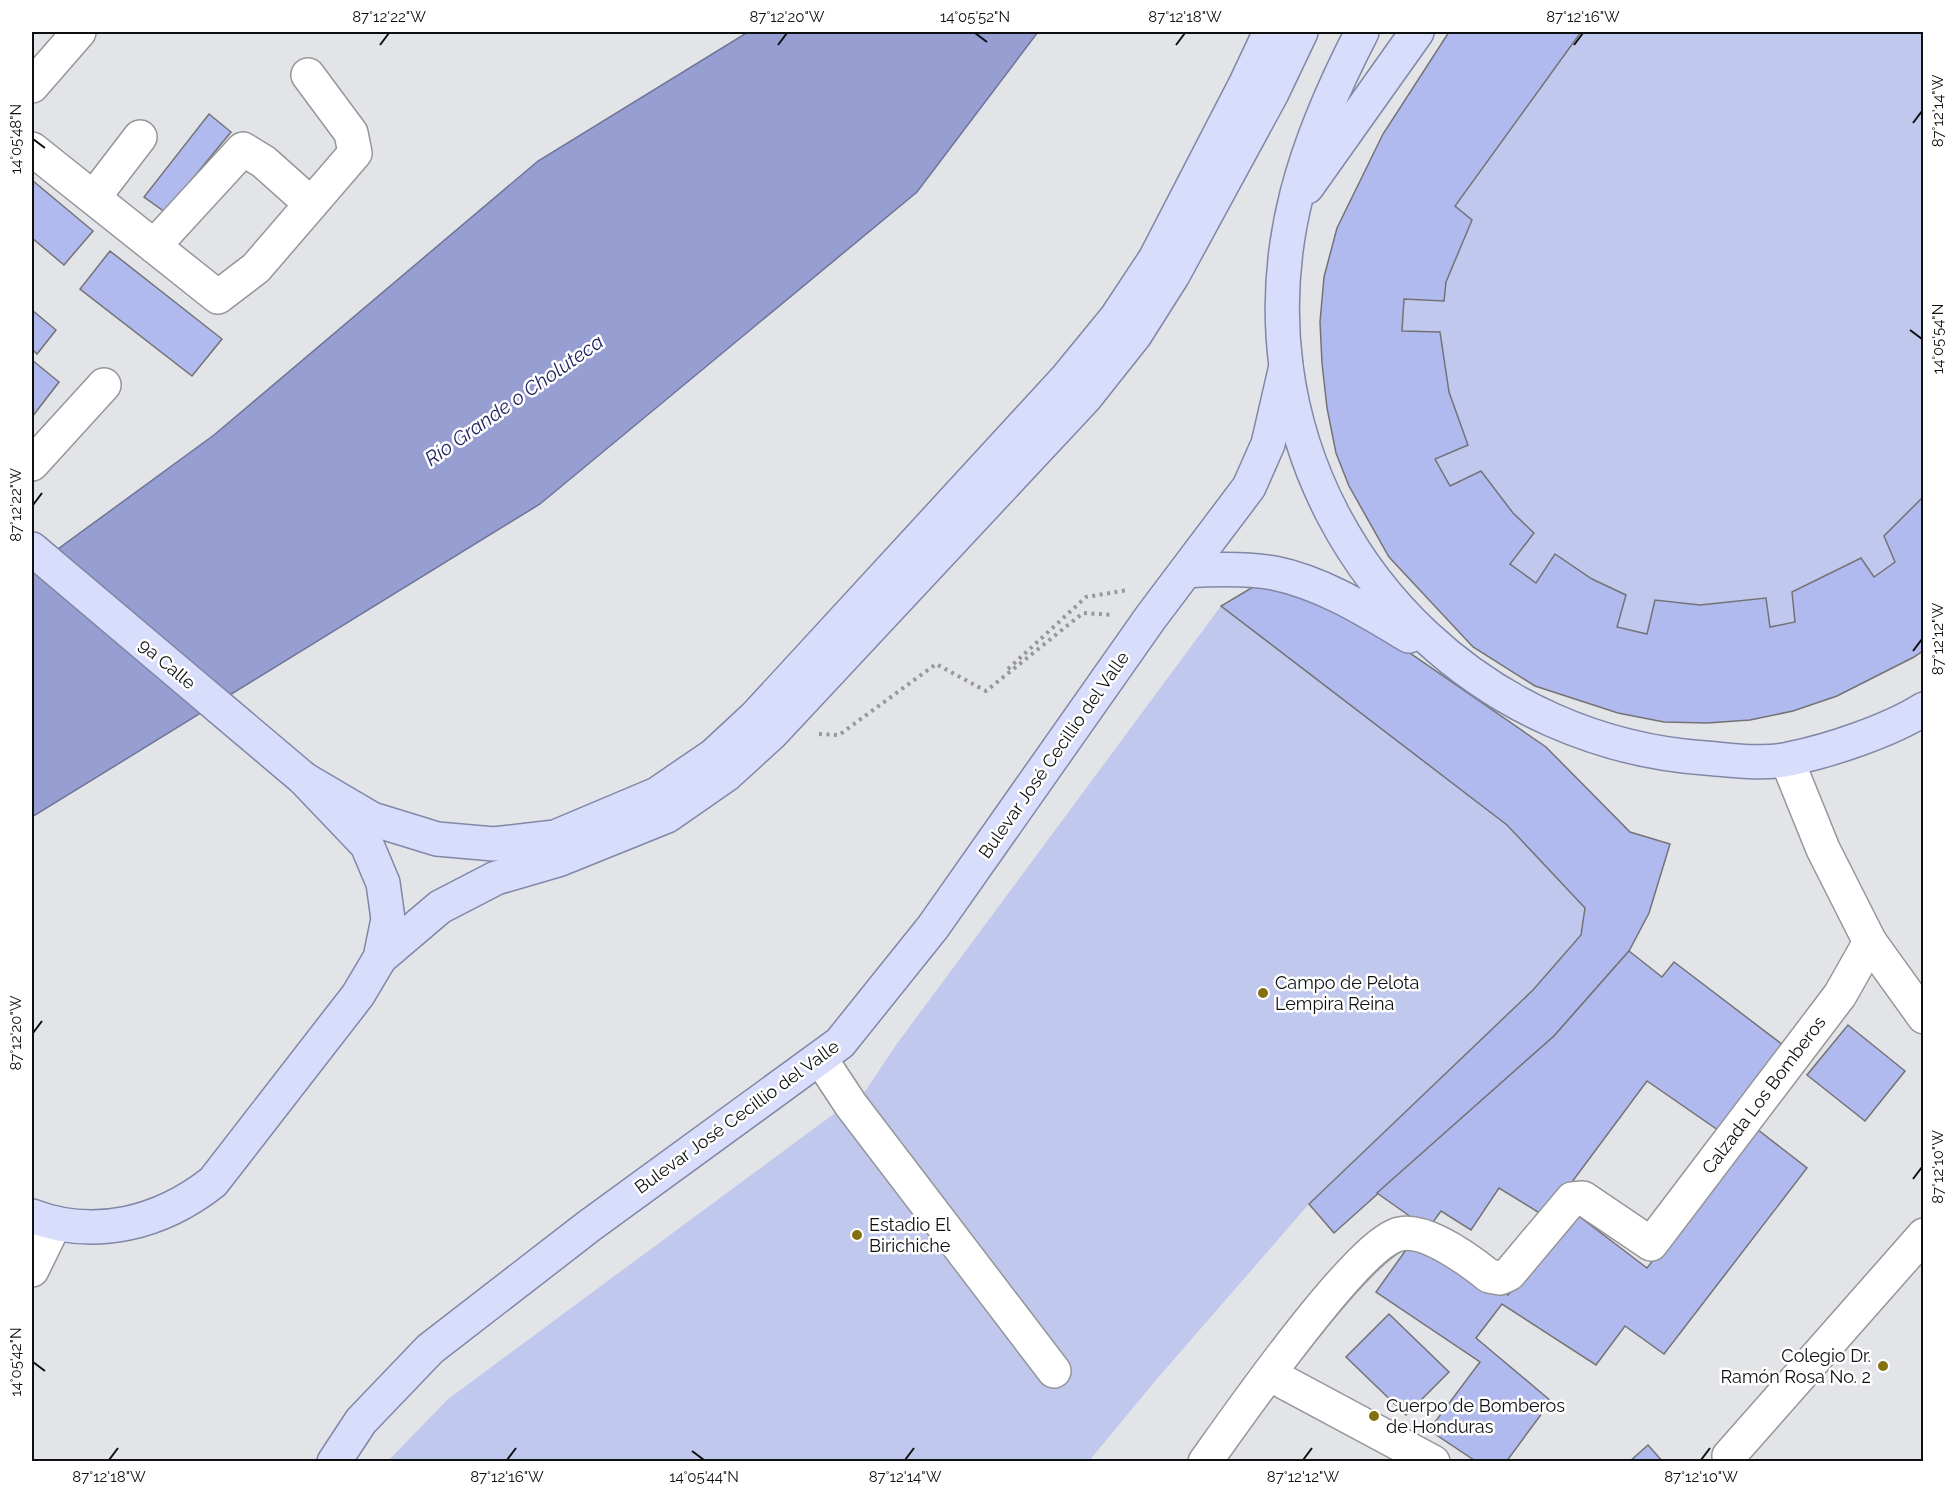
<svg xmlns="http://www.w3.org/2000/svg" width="1955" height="1493" font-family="Raleway,sans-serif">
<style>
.green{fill:#c1c8ed}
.water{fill:#979fd2;stroke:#6e7498;stroke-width:1.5}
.building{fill:#b1baee;stroke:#737376;stroke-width:1.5}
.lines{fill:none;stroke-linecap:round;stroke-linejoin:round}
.minor-casing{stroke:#959699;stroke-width:36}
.major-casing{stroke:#8087a7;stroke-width:36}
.path{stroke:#97989a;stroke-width:4;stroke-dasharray:3 4.5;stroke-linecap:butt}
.minor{stroke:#fff;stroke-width:33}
.major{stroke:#d8ddfb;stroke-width:33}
.ticks{fill:none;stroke:#0e0f10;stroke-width:2}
.poi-dot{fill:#83700f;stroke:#fff;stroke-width:2}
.labels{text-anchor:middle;stroke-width:5;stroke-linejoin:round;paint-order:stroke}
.street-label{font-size:18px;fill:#0e0f10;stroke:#fff}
.poi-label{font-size:18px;fill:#0e0f10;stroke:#fff;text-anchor:start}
.water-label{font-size:20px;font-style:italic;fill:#242562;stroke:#fff}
.neatline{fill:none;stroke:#0e0f10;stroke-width:2}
.ticks-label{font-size:15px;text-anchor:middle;fill:#0e0f10}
</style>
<rect width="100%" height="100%" fill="#e3e4e7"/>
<g class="green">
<path d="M1449 32H1923L1924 650 1914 657 1837 696 1664 722 1618 713 1535 686 1473 647 1389 557 1349 486 1336 453 1327 408 1322 363 1320 322 1324 277 1337 228 1383 134Z"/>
<path d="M1221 606 1385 636 1546 747 1630 832 1670 844 1649 913 1629 951 1309 1204 1156 1380 1089 1461 387 1462 448 1399 866 1090 896 1045Z"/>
</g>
<path class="water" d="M748 32H1038L917 192 540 504 32 817V568L214 435 538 161Z"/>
<g class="building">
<path d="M1449 32H1581L1455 206 1472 220 1446 282 1444 301 1404 299 1402 331 1440 332 1449 392 1468 445 1435 459 1450 486 1481 471 1513 513 1534 533 1510 564 1536 583 1555 554 1592 579 1626 595 1617 627 1647 634 1655 600 1700 605 1766 598 1770 627 1795 622 1792 592 1861 558 1874 577 1895 562 1884 536 1924 496V650L1914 657 1837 696 1793 711 1750 720 1707 723 1664 722 1618 713 1535 686 1473 647 1389 557 1349 486 1336 453 1327 408 1322 363 1320 322 1324 277 1337 228 1383 134Z"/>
<path d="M209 114 231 132 165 212 144 197Z"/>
<path d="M32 180 93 231 64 265 32 238Z"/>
<path d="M110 251 222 339 192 376 80 289Z"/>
<path d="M32 310 56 330 37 354 32 349Z"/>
<path d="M32 360 59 382 32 417Z"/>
<path d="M1258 584 1298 589 1385 636 1546 747 1630 832 1670 844 1649 913 1629 951 1554 1036 1334 1233 1309 1204 1533 990 1581 935 1585 908 1507 825 1221 606Z"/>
<path d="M1629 951 1662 977 1674 962 1783 1045 1718 1130 1647 1081 1546 1217 1499 1188 1471 1230 1441 1211 1428 1229 1377 1193 1554 1036Z"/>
<path d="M1848 1025 1905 1071 1865 1121 1807 1075Z"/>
<path d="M1757 1129 1807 1168 1664 1354 1625 1326 1596 1365 1502 1304 1476 1338 1551 1401 1506 1462H1477L1429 1430 1480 1362 1376 1292 1413 1240 1508 1295 1576 1214 1647 1268Z"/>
<path d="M1389 1314 1449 1372 1406 1415 1346 1357Z"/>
<path d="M1648 1445 1663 1462H1629Z"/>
</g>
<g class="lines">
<defs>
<g id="minor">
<path d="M32 86 79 32"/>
<path d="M32 149 218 297 256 268 355 153 351 133 308 75"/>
<path d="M94 197 140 137"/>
<path d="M154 246 243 149 264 162 311 204"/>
<path d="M32 464 104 385"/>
<path d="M1787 760 1823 849 1870 942 1924 1017"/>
<path d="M820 1058 851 1105 1054 1371"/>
<path d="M32 1270 54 1225"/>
<path d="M1269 1374 1433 1462"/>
<path d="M1205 1462C1235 1420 1359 1242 1400 1234 1426 1228 1469 1260 1489 1276L1500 1278 1509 1274 1572 1199 1583 1198 1651 1244 1840 995 1870 942"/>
<path d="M1730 1462 1729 1456 1924 1235"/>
</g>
<g id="major">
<path d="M1362 32C1306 140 1270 243 1286 366 1314 579 1491 743 1705 758 1731 760 1763 765 1789 759 1829 751 1889 731 1924 709"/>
<path d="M1307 187 1417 32"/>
<path d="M32 549 304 779 367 845 383 883 388 919 380 958 358 995 213 1182C161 1223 95 1240 32 1216"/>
<path d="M1186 571C1216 569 1245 568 1274 573 1323 583 1367 611 1409 636"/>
<path d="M304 779 372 819 437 839 494 844 555 837 657 794 714 755 756 716 1066 379 1116 318 1155 259 1246 83 1270 32"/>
<path d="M380 958 440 907 496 878 558 860 667 816 726 775 772 733 1085 398 1135 335 1173 275 1272 93 1301 32"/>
<path d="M334 1462 361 1421 430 1349 589 1226 840 1043 933 927 1151 617 1249 487 1268 444 1286 366"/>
</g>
</defs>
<use href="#minor" class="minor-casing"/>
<use href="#major" class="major-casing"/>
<g class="path">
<path d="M1008 669 1086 597 1128 590"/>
<path d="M819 734 839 735 936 664 986 691 1083 613 1112 615"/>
</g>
<use href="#minor" class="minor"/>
<use href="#major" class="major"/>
</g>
<path class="ticks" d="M975 33 987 42M380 45 389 33M778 45 787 33M1176 45 1185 33M1574 45 1583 33M1913 123 1922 111M33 139 45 148M1910 330 1922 339M33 505 42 493M1913 651 1922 639M33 1033 42 1021M1913 1179 1922 1167M33 1362 45 1371M692 1451 704 1460M109 1460 118 1448M507 1460 516 1448M905 1460 914 1448M1303 1460 1312 1448M1701 1460 1710 1448"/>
<g class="poi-dot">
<circle cx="1263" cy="993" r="6"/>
<circle cx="857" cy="1235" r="6"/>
<circle cx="1883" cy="1366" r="6"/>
<circle cx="1374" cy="1416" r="6"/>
</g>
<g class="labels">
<g class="street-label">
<text transform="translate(167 664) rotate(40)" y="6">9a Calle</text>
<text transform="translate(1054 755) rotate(-55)" y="6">Bulevar José Cecillio del Valle</text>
<text transform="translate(1764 1095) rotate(-53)" y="6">Calzada Los Bomberos</text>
<text transform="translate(737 1117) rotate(-36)" y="6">Bulevar José Cecillio del Valle</text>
</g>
<g class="poi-label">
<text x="1275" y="989">Campo de Pelota<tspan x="1275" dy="21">Lempira Reina</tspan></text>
<text x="869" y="1231">Estadio El<tspan x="869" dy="21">Birichiche</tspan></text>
<text x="1871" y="1362" text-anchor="end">Colegio Dr.<tspan x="1871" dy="21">Ramón Rosa No. 2</tspan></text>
<text x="1386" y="1412">Cuerpo de Bomberos<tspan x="1386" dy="21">de Honduras</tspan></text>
</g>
<g class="water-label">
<text transform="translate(514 400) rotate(-35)" y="7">Río Grande o Choluteca</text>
</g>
</g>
<rect width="1955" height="1493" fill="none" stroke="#ffffff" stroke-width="66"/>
<rect x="33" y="33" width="1889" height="1427" class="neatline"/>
<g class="ticks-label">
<text x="389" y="22">87°12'22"W</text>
<text x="787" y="22">87°12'20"W</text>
<text x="975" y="22">14°05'52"N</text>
<text x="1185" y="22">87°12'18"W</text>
<text x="1583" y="22">87°12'16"W</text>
<text transform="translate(1938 111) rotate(-90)" y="5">87°12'14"W</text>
<text transform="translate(16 139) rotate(-90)" y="5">14°05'48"N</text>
<text transform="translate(1938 339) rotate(-90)" y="5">14°05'54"N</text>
<text transform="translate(16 505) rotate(-90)" y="5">87°12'22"W</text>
<text transform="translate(1938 639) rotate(-90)" y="5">87°12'12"W</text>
<text transform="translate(16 1033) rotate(-90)" y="5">87°12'20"W</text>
<text transform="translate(1938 1167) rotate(-90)" y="5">87°12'10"W</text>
<text transform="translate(16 1362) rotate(-90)" y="5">14°05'42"N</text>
<text x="109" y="1482">87°12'18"W</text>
<text x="507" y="1482">87°12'16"W</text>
<text x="704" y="1482">14°05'44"N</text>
<text x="905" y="1482">87°12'14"W</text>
<text x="1303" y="1482">87°12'12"W</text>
<text x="1701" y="1482">87°12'10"W</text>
</g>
</svg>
